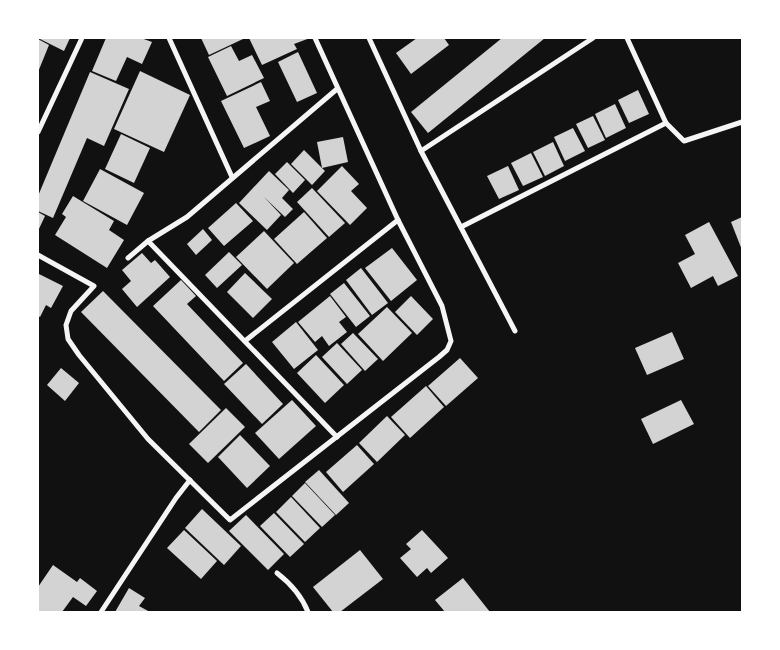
<svg xmlns="http://www.w3.org/2000/svg" width="780" height="650" font-family="Mulish,sans-serif">
<style>
.building{fill:#d3d3d3}
.lines{fill:none;stroke-linecap:round;stroke-linejoin:round}
.minor{stroke:#f5f5f5;stroke-width:5}
</style>
<rect width="100%" height="100%" fill="#111"/>
<g class="building">
<path d="M38 38H70L64 51Z"/>
<path d="M106 38H141L152 42 142 64 127 57 116 81 92 71Z"/>
<path d="M201 38H242L243 39 209 55Z"/>
<path d="M249 38H310L294 44 297 49 262 65Z"/>
<path d="M417 38H444L449 45 411 74 396 53Z"/>
<path d="M502 38H545L428 133 411 112Z"/>
<path d="M38 39 49 45 38 72Z"/>
<path d="M231 46 239 61 252 55 264 78 227 96 208 57Z"/>
<path d="M298 52 317 93 297 102 278 62Z"/>
<path d="M140 71 190 95 164 152 114 129Z"/>
<path d="M90 72 129 89 104 146 87 138 53 218 38 211V196Z"/>
<path d="M261 82 270 101 256 107 270 136 244 148 221 101Z"/>
<path d="M638 90 649 114 629 123 618 100Z"/>
<path d="M615 104 626 128 606 138 595 114Z"/>
<path d="M593 116 605 140 588 148 576 124Z"/>
<path d="M573 128 585 151 565 161 554 137Z"/>
<path d="M121 134 150 148 134 183 105 169Z"/>
<path d="M343 137 348 162 322 168 317 142Z"/>
<path d="M553 142 564 166 545 176 533 152Z"/>
<path d="M304 150 325 171 312 185 291 164Z"/>
<path d="M531 153 543 177 523 186 511 163Z"/>
<path d="M287 162 305 180 293 193 275 174Z"/>
<path d="M342 166 359 184 351 191 367 208 350 225 317 191Z"/>
<path d="M508 166 519 190 499 199 487 176Z"/>
<path d="M100 169 144 193 127 225 83 201Z"/>
<path d="M269 171 289 190 282 198 293 209 285 217 264 197 281 215 267 230 239 203Z"/>
<path d="M312 188 345 223 329 237 297 202Z"/>
<path d="M73 196 114 221 109 230 124 240 107 268 55 235 66 217 62 214Z"/>
<path d="M236 203 253 221 224 246 208 228Z"/>
<path d="M38 212 45 216 38 231Z"/>
<path d="M304 212 327 238 297 264 274 239Z"/>
<path d="M742 217V250L731 222Z"/>
<path d="M709 222 738 276 718 286 713 276 691 288 678 263 695 254 685 235Z"/>
<path d="M203 229 212 240 196 255 187 244Z"/>
<path d="M264 231 294 263 267 289 236 257Z"/>
<path d="M392 248 417 280 391 301 365 268Z"/>
<path d="M229 252 242 265 217 288 205 275Z"/>
<path d="M142 253 151 263 155 260 170 277 137 307 122 289 131 281 122 270Z"/>
<path d="M361 268 388 303 372 315 346 280Z"/>
<path d="M245 273 272 299 253 318 227 292Z"/>
<path d="M39 274 63 286 51 308 46 305 40 317 38 316V277Z"/>
<path d="M181 280 196 296 187 304 243 363 224 381 153 306Z"/>
<path d="M344 283 370 316 356 327 330 294Z"/>
<path d="M103 291 221 410 199 432 81 312Z"/>
<path d="M330 296 346 317 339 322 347 332 329 346 322 336 315 342 298 322Z"/>
<path d="M411 296 433 319 417 335 395 312Z"/>
<path d="M387 307 412 333 383 361 358 334Z"/>
<path d="M296 322 318 350 294 369 272 342Z"/>
<path d="M672 332 684 359 647 375 635 348Z"/>
<path d="M353 333 378 359 365 371 341 344Z"/>
<path d="M337 343 362 370 347 384 322 357Z"/>
<path d="M316 355 344 385 325 403 297 373Z"/>
<path d="M460 358 478 378 446 406 428 386Z"/>
<path d="M246 364 283 404 262 424 224 384Z"/>
<path d="M61 368 79 383 65 401 47 385Z"/>
<path d="M426 386 444 407 410 438 391 417Z"/>
<path d="M292 400 316 426 279 459 255 433Z"/>
<path d="M681 400 694 424 653 444 641 419Z"/>
<path d="M226 408 245 427 208 463 189 444Z"/>
<path d="M387 416 405 435 377 462 359 443Z"/>
<path d="M240 435 270 466 247 488 218 457Z"/>
<path d="M357 445 374 464 343 492 326 472Z"/>
<path d="M319 470 349 503 336 515 305 482Z"/>
<path d="M305 483 335 515 322 527 292 496Z"/>
<path d="M291 497 320 528 305 542 276 512Z"/>
<path d="M202 509 241 546 224 565 185 528Z"/>
<path d="M274 513 304 544 290 557 260 526Z"/>
<path d="M246 515 284 554 268 570 229 531Z"/>
<path d="M184 530 217 561 201 579 167 548Z"/>
<path d="M422 530 448 558 431 573 427 568 417 577 400 558 411 549 406 544Z"/>
<path d="M360 550 383 579 340 612H333L313 587Z"/>
<path d="M53 565 77 582 80 578 97 591 86 606 73 597 62 612H38V587Z"/>
<path d="M463 578 490 612H445L435 600Z"/>
<path d="M129 588 145 598 139 606 150 612H115Z"/>
</g>
<g class="lines">
<g class="minor">
<path d="M169 38 232 177"/>
<path d="M369 38 421 151 515 331"/>
<path d="M627 38 666 123 684 141 742 122"/>
<path d="M38 132 82 38"/>
<path d="M421 151 593 38"/>
<path d="M461 227 666 123"/>
<path d="M148 241 337 437"/>
<path d="M38 255 94 286 71 311 66 325 68 339 79 355 148 439 230 520 439 357 447 350 451 341 442 306 398 220 315 38"/>
<path d="M128 258 148 241 187 217 337 89"/>
<path d="M245 341 398 220"/>
<path d="M277 573C290 583 302 597 308 612"/>
<path d="M101 612 176 498 190 480"/>
</g>
</g>
<rect width="780" height="650" fill="none" stroke="#ffffff" stroke-width="78"/>
</svg>
